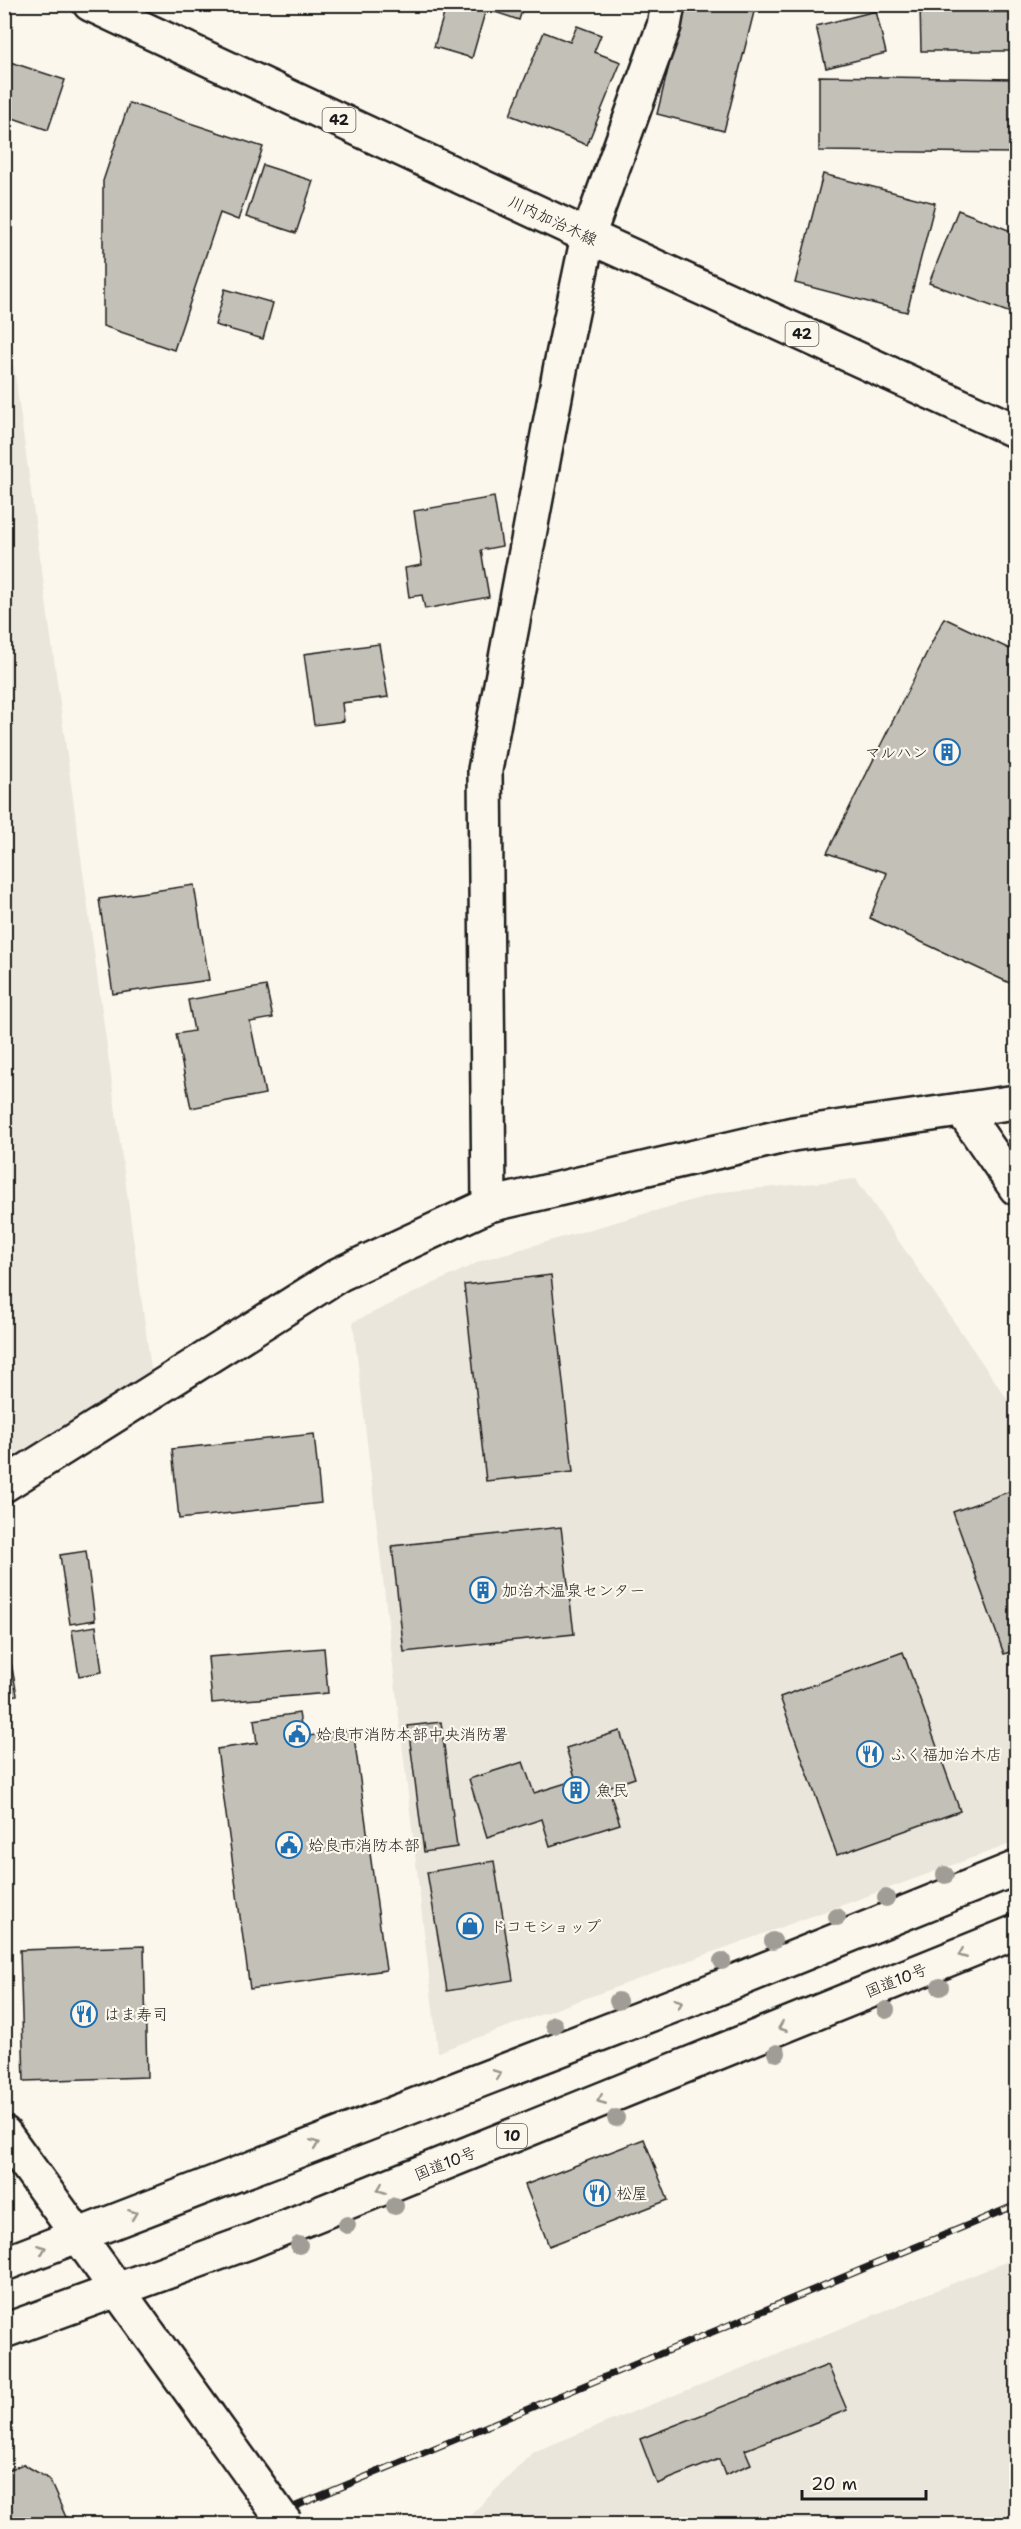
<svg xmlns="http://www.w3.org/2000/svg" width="1021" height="2529" font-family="'Shantell Sans','Klee One',sans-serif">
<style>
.built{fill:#eae6dc}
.building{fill:#c3c0b8;stroke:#1c1c1c;stroke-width:1.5}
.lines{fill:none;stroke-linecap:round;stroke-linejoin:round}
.minor-casing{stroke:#1c1c1c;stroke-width:38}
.major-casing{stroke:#1c1c1c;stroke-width:38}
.highway-casing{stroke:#1c1c1c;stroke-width:38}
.minor{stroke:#fbf7ec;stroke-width:33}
.major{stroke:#fbf7ec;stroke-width:33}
.highway{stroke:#fbf7ec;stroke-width:33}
.rail-casing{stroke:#1c1c1c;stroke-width:7}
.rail{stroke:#fbf7ec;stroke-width:4.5;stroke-dasharray:14;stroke-linecap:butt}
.minor-bridge-casing{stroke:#1c1c1c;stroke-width:38;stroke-linecap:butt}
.minor-bridge{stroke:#fbf7ec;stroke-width:33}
.tree{fill:#a09d97}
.oneway{stroke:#97948e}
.labels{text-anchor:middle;stroke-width:4.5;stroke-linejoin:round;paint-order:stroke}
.shield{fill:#fbf7ec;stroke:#5f5e5a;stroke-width:1.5}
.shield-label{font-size:15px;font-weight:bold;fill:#1c1c1c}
.street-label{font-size:16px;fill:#1c1c1c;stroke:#fbf7ec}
.poi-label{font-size:16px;fill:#1c1c1c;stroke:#fbf7ec;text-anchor:start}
</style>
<rect width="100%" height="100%" fill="#fbf7ec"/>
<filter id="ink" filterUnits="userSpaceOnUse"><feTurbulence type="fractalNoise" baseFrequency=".0167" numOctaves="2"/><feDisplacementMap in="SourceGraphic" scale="12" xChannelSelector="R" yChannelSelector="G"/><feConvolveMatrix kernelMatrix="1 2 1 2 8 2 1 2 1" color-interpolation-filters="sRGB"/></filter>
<g filter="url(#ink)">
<g class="built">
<path d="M4 358 14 367 152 1376 5 1464Z"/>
<path d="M856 1179 1016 1412V1842L438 2052 353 1322 483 1260 721 1192Z"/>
<path d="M1016 2258V2524H462L533 2452Z"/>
</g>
<g class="building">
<path d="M447 4H524L519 20 486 9 472 58 434 47Z"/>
<path d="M684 4H756L724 131 657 114Z"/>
<path d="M920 4H990V12H1016V51H921Z"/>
<path d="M876 11 886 53 826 68 816 26Z"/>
<path d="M577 26 601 35 594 52 621 62 587 145 510 115 544 32 570 42Z"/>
<path d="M4 60 65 80 48 130 4 115Z"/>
<path d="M819 76 1016 79V153L819 151Z"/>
<path d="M129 103 263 147 238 220 220 213 174 350 103 326V181Z"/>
<path d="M263 165 313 181 296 233 246 217Z"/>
<path d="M823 174 935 203 907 312 795 283Z"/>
<path d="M958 210 1016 233V315L929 283Z"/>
<path d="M225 289 273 303 263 339 215 325Z"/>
<path d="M494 497 502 546 481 550 489 597 425 609 422 595 409 597 405 568 422 565 414 511Z"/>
<path d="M944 618 1016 652V986L870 918 887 873 827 853Z"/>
<path d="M379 644 388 697 342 703 344 721 314 725 304 654Z"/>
<path d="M194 885 209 980 113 994 99 899Z"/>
<path d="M266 986 273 1018 250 1022 265 1094 191 1108 176 1034 194 1031 188 1000Z"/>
<path d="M551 1275 573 1472 486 1481 464 1285Z"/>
<path d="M314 1434 321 1503 179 1519 172 1449Z"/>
<path d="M1016 1489V1650L1004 1654 953 1512Z"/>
<path d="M561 1527 574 1634 404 1652 392 1546Z"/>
<path d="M86 1551 95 1620 70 1624 60 1555Z"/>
<path d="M96 1626 102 1672 79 1676 72 1630Z"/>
<path d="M324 1648 328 1693 212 1703 208 1657Z"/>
<path d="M903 1652 960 1811 837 1855 780 1697Z"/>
<path d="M10 1657 17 1695 4 1697V1658Z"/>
<path d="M299 1713 303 1737 353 1729 386 1970 250 1989 217 1749 257 1743 254 1720Z"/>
<path d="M441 1722 457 1847 424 1852 408 1726Z"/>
<path d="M620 1731 635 1778 608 1787 620 1824 550 1846 542 1819 487 1837 469 1779 523 1762 534 1793 576 1780 566 1748Z"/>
<path d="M494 1861 513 1980 447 1991 427 1872Z"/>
<path d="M144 1946 147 2077 24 2081 20 1950Z"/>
<path d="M644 2139 668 2200 549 2246 525 2185Z"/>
<path d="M828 2365 847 2410 745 2450 751 2464 725 2475 719 2459 657 2484 640 2439Z"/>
<path d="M23 2464 49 2479 69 2524H4V2472Z"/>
</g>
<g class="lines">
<defs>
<g id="minor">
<path d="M962 1110 1016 1188"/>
<path d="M489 1205 485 770 561 365 588 236 664 26 668 4"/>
<path d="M4 1485 340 1274 489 1205 793 1134 1016 1102"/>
<path d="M4 2133 207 2414"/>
</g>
<path id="major" d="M90 4 588 236 1016 431"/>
<g id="highway">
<path d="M4 2264 706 1993 1016 1868"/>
<path d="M4 2331 249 2242 1016 1932"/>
</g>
</defs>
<use href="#minor" class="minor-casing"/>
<use href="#major" class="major-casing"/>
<use href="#highway" class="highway-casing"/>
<use href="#minor" class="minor"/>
<use href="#major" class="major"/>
<use href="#highway" class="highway"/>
<defs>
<path id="rail" d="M253 2524 1016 2205"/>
</defs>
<use href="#rail" class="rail-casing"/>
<use href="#rail" class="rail"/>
<defs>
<path id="minor-bridge" d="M207 2414 286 2524"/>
</defs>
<use href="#minor-bridge" class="minor-bridge-casing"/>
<use href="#minor-bridge" class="minor-bridge"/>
</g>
<g class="tree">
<circle cx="945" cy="1875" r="9"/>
<circle cx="886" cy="1898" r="9"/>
<circle cx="837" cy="1917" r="9"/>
<circle cx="773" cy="1941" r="9"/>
<circle cx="722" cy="1961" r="9"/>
<circle cx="940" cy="1987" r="9"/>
<circle cx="618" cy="2001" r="9"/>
<circle cx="886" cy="2010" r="9"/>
<circle cx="554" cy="2025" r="9"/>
<circle cx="777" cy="2053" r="9"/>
<circle cx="616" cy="2118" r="9"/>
<circle cx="395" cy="2206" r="9"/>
<circle cx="347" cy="2225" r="9"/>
<circle cx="299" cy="2245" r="9"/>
</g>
<defs><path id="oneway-chevron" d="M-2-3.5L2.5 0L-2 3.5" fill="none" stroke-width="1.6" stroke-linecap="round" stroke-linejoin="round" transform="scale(1.5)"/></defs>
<g class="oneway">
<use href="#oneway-chevron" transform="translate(962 1954) rotate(158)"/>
<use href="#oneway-chevron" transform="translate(679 2003) rotate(-21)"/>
<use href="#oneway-chevron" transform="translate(782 2027) rotate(158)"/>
<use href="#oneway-chevron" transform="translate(497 2074) rotate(-21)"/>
<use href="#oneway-chevron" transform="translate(601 2100) rotate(158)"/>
<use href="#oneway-chevron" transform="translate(315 2144) rotate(-21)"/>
<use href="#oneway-chevron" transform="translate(381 2189) rotate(158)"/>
<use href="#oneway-chevron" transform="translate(133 2214) rotate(-21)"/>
<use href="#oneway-chevron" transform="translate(42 2249) rotate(-21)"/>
</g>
</g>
<defs>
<symbol id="building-ring" viewBox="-11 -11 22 22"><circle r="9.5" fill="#fbf7ec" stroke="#1f6fb2" stroke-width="1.5"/><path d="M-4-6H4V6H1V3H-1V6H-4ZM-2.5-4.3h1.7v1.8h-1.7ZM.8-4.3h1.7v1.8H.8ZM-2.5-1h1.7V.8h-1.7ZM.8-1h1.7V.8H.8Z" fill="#1f6fb2"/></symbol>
<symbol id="civic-ring" viewBox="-11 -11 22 22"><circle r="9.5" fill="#fbf7ec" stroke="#1f6fb2" stroke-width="1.5"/><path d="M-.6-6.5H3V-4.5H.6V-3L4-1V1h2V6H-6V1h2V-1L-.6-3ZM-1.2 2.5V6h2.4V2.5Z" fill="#1f6fb2"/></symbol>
<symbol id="restaurant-ring" viewBox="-11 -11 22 22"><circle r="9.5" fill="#fbf7ec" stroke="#1f6fb2" stroke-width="1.5"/><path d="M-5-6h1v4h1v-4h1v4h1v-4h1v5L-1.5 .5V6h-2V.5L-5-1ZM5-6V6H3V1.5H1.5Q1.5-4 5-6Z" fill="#1f6fb2"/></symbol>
<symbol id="shop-ring" viewBox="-11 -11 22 22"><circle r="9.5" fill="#fbf7ec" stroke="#1f6fb2" stroke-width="1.5"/><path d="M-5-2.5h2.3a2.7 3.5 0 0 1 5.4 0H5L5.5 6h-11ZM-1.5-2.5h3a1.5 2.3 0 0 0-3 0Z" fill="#1f6fb2"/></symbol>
</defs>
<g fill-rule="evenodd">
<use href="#building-ring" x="932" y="737" width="30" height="30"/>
<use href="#building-ring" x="468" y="1575" width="30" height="30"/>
<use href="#civic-ring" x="282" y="1719" width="30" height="30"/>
<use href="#restaurant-ring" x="855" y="1739" width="30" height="30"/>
<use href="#building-ring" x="561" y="1775" width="30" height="30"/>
<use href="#civic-ring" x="274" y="1830" width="30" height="30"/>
<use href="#shop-ring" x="455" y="1911" width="30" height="30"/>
<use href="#restaurant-ring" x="69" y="1999" width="30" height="30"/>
<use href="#restaurant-ring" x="582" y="2178" width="30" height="30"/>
</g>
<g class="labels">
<g class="shield">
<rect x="322.5" y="108" width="33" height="24" rx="4.5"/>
<rect x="785.5" y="322" width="33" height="24" rx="4.5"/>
<rect x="497" y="2124" width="30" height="24" rx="4.5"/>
</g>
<g class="shield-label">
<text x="339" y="125">42</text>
<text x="802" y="339">42</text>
<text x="512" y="2141">10</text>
</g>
<g class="street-label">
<text transform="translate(553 220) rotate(25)" y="6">川内加治木線</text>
<text transform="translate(896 1980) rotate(-22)" y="6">国道10号</text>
<text transform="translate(445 2163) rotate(-22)" y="6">国道10号</text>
</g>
<g class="poi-label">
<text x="928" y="758" text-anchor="end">マルハン</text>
<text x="502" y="1596">加治木温泉センター</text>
<text x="316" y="1740">姶良市消防本部中央消防署</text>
<text x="890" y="1760">ふく福加治木店</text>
<text x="596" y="1796">魚民</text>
<text x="308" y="1851">姶良市消防本部</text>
<text x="490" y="1932">ドコモショップ</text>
<text x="104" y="2020">はま寿司</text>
<text x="616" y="2199">松屋</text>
</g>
</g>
<rect width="1021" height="2529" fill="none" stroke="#fbf7ec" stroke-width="24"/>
<rect x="12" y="12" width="997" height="2505" fill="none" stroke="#1c1c1c" stroke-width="2" filter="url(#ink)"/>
<path d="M802 2490v9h124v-9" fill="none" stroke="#1c1c1c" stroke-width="3"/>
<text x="811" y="2490" font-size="18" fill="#1c1c1c" stroke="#fbf7ec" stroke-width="4.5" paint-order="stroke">20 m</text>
</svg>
